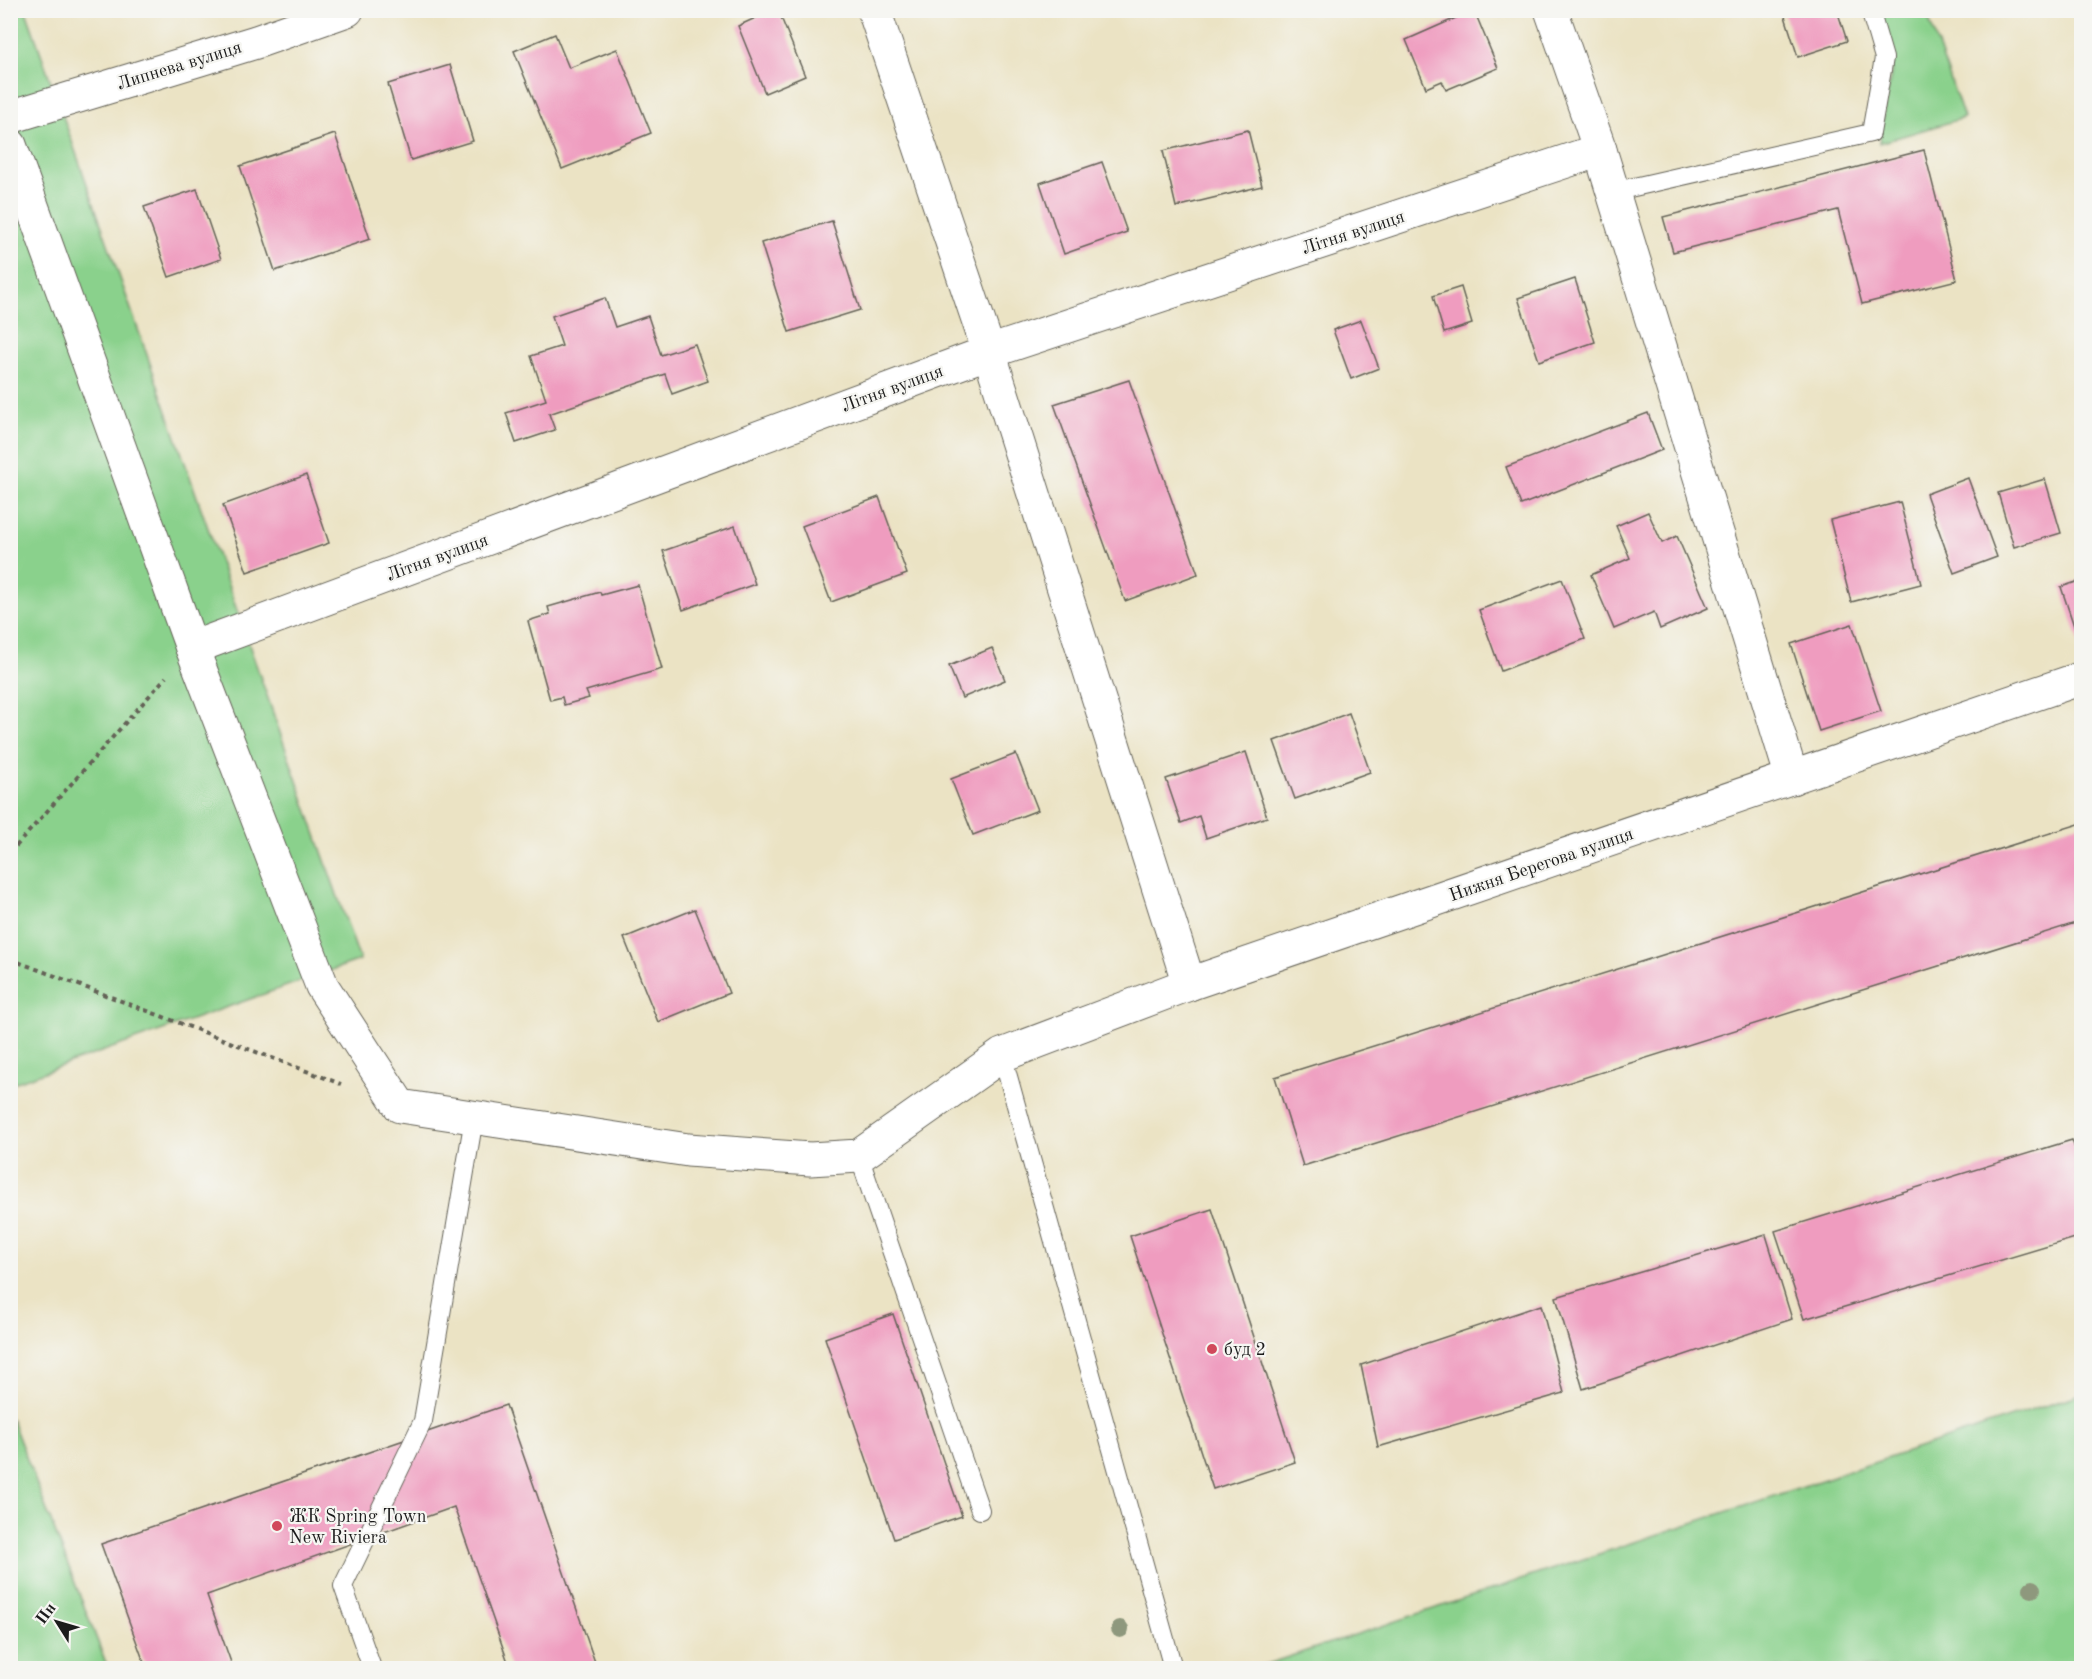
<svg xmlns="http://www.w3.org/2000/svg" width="2092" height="1679" font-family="'Old Standard TT',serif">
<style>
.green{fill:#8ad18c;stroke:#537654;stroke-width:1.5}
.building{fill:#ef9cbf}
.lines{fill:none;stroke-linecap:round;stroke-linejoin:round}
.lane-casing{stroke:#646257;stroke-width:20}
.street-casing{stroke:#646257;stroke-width:35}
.path{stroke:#646257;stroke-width:4;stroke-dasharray:4.5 4.5;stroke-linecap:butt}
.lane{stroke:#fff;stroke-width:18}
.street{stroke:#fff;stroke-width:33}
.tree{fill:#8e987d}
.poi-dot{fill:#d1495b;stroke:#f6f6f2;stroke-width:2}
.labels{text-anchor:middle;stroke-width:4.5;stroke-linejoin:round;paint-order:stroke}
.street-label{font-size:18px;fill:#1c1c1c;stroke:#f6f6f2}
.poi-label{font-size:18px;fill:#1c1c1c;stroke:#f6f6f2;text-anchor:start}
</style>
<rect width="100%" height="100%" fill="#f6f6f2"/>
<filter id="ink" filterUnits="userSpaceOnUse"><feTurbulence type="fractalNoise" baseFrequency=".0167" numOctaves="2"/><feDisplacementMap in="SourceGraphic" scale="12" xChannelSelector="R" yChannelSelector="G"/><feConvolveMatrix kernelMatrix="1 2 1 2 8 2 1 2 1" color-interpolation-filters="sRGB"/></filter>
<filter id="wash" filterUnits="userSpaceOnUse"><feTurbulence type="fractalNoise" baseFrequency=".008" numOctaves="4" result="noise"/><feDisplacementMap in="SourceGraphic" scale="24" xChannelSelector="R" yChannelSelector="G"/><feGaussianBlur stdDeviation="1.35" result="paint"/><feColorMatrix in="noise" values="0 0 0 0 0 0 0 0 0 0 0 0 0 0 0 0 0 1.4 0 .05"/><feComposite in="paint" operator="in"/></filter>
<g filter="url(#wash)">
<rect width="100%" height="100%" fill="#ebe3c4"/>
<g class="green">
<path d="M10 11H26L360 960 11 1084Z"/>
<path d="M1878 11H1926L1964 118 1879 143 1893 62Z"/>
<path d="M2081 1394V1668H1255Z"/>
<path d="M11 1418 108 1668H11Z"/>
</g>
<g id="blocks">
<g class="building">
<path d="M773 10H778L805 76 765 93 738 26Z"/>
<path d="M1474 10 1498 68 1446 90 1442 81 1426 88 1406 40Z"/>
<path d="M1783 10H1837L1847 41 1798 57Z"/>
<path d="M555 34 569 68 617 49 651 133 562 169 514 51Z"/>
<path d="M450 65 473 141 411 160 388 84Z"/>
<path d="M1248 130 1262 186 1176 207 1163 151Z"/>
<path d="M335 134 370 239 275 271 240 166Z"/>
<path d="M1924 150 1957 280 1862 304 1838 210 1673 252 1663 217Z"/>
<path d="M1102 162 1127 232 1064 254 1040 183Z"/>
<path d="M197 189 221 259 169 277 144 207Z"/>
<path d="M832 221 860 310 789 332 761 243Z"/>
<path d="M1575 279 1595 342 1539 361 1518 298Z"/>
<path d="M1461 287 1472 324 1444 333 1433 296Z"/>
<path d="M605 298 615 327 648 316 661 355 695 344 708 381 672 394 665 374 549 414 555 430 516 443 506 413 546 400 531 356 562 346 552 316Z"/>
<path d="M1361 320 1379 368 1351 379 1333 330Z"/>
<path d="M1129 380 1198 574 1125 601 1054 404Z"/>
<path d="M1648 413 1662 450 1521 505 1506 467Z"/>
<path d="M306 475 329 543 247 572 223 505Z"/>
<path d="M1968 478 1997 557 1954 573 1926 494Z"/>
<path d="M2045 479 2061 533 2014 547 1998 493Z"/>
<path d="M879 497 907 574 831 602 802 526Z"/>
<path d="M1900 502 1921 584 1851 602 1830 520Z"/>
<path d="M1648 512 1662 543 1677 536 1708 608 1660 629 1654 612 1614 629 1591 575 1630 558 1616 526Z"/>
<path d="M735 526 755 584 683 610 663 551Z"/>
<path d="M1562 579 1585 639 1501 671 1479 610Z"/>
<path d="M2082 580V647H2081L2061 587Z"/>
<path d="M638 585 662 669 586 691 589 698 564 705 562 697 550 700 528 621 550 614 548 607 600 592 601 595Z"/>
<path d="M1852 624 1881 711 1819 731 1791 644Z"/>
<path d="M992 648 1005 680 962 698 949 666Z"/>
<path d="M1349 713 1370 772 1295 799 1274 741Z"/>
<path d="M1246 752 1267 817 1206 838 1199 816 1181 823 1166 779Z"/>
<path d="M1016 754 1038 810 973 835 951 779Z"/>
<path d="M2082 823V921L1303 1166 1275 1077Z"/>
<path d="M695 909 729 993 658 1022 624 938Z"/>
<path d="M2072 1140 2082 1168V1236L1804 1319 1775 1231Z"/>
<path d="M1212 1209 1295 1462 1213 1489 1130 1236Z"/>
<path d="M1766 1235 1792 1319 1583 1389 1556 1297Z"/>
<path d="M1541 1305 1564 1393 1378 1447 1361 1365Z"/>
<path d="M893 1314 962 1516 894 1539 825 1338Z"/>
<path d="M506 1405 597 1668H510L454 1507 207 1595 233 1668H146L101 1544Z"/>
</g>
</g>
</g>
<g filter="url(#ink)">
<use href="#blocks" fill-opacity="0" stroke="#646257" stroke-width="1.5"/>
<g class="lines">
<defs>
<g id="lane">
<path d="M1612 192 1871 133 1884 58 1870 10"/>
<path d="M1002 1055 1173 1668"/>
<path d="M859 1156 980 1510"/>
<path d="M372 1668 343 1586 423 1421 474 1118"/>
</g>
<g id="street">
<path d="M874 10 989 352 1189 984"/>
<path d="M1551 10 1600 150 1792 778"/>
<path d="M10 117 256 42 347 10"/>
<path d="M10 145 192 648 322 986 400 1106 688 1150 810 1159 859 1156 1002 1055 1189 984 2082 678"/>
<path d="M192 648 989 352 1600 150"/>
</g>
</defs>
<use href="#lane" class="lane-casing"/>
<use href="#street" class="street-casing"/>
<g class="path">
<path d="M10 853 166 677"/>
<path d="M10 959 341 1084"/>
</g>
<use href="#lane" class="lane"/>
<use href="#street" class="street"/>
</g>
<g class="tree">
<circle cx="2032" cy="1589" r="9"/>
<circle cx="1120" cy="1629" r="9"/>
</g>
</g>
<g class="poi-dot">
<circle cx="1212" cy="1349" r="6"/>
<circle cx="277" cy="1526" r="6"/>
</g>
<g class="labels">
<g class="street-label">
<text transform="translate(179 65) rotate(-17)" y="6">Липнева вулиця</text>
<text transform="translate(1353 232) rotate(-18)" y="6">Літня вулиця</text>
<text transform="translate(892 388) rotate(-20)" y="6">Літня вулиця</text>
<text transform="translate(437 557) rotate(-20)" y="6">Літня вулиця</text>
<text transform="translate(1541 864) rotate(-19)" y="6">Нижня Берегова вулиця</text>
</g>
<g class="poi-label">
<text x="1224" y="1355">буд 2</text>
<text x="289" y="1522">ЖК Spring Town<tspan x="289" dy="21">New Riviera</tspan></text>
</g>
</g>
<rect width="2092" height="1679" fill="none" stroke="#f6f6f2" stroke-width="36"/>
<g transform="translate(57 1622) rotate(307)" stroke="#f6f6f2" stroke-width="4.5" paint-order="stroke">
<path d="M0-4.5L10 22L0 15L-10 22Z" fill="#1c1c1c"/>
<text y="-9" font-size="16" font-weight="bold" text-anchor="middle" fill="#1c1c1c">Пн</text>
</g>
</svg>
